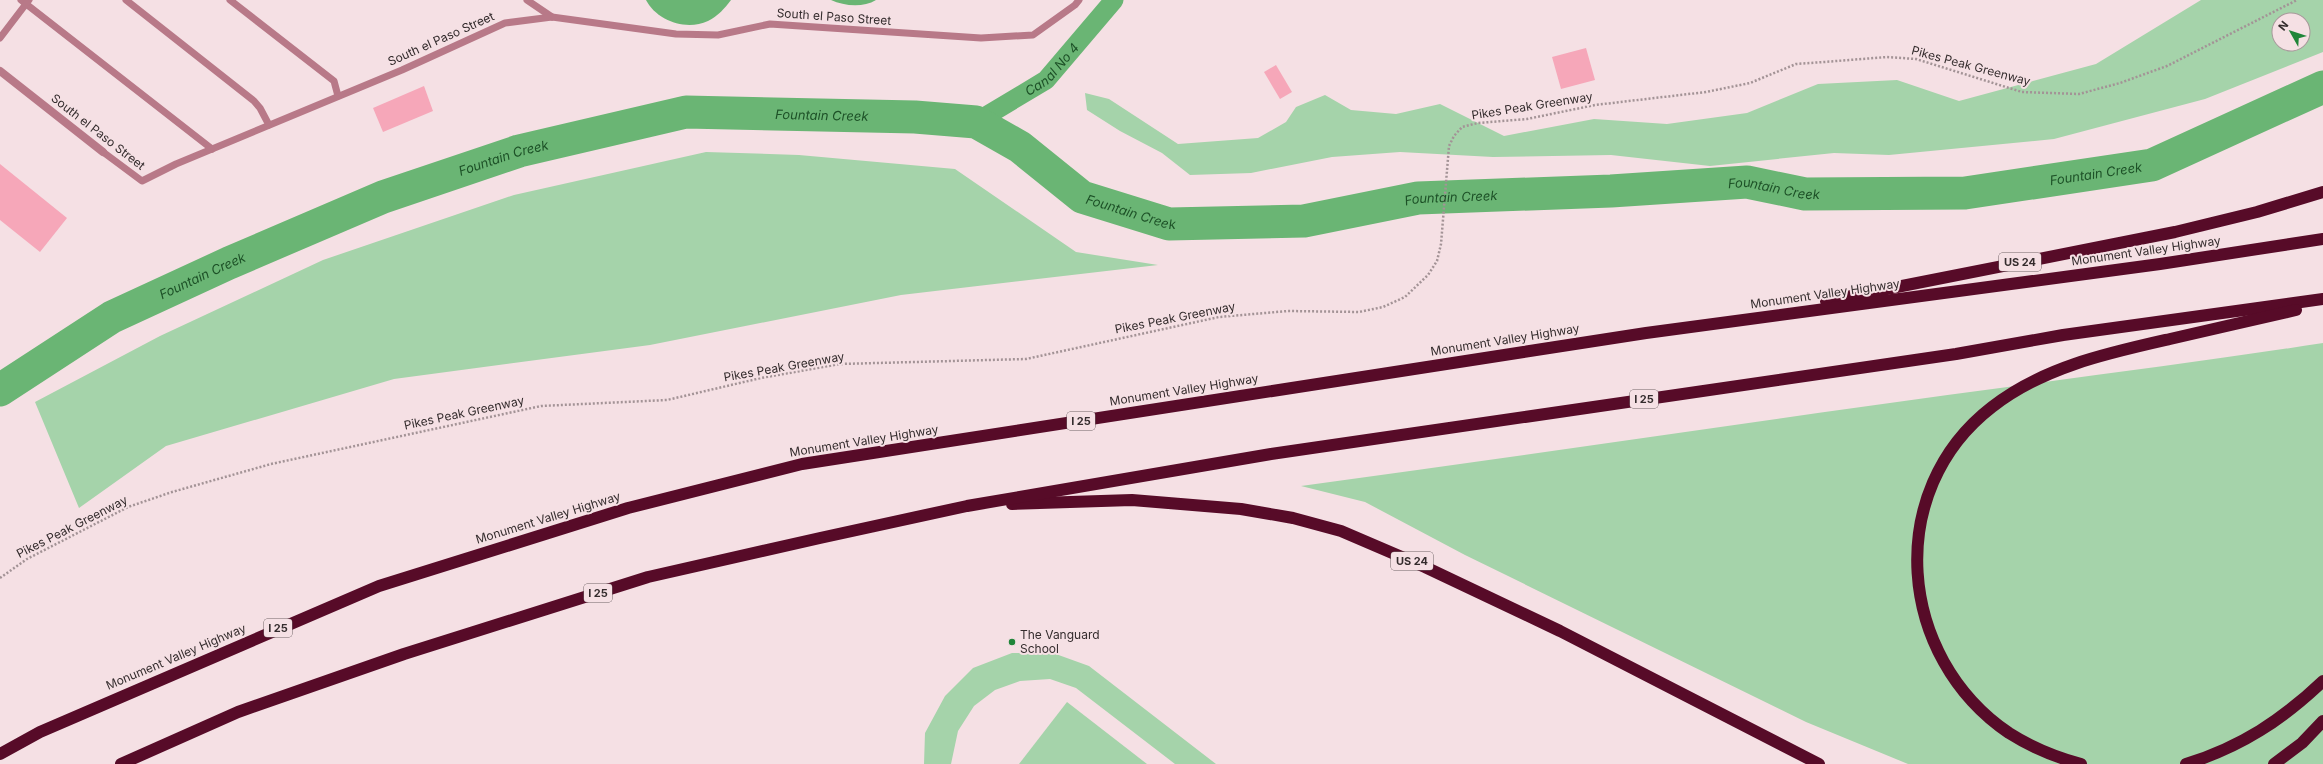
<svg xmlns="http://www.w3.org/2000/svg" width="2323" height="764" font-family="Inter,sans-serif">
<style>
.green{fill:#a5d3aa;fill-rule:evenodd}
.water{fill:#6ab574}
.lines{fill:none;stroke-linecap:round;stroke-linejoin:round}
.canal{stroke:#6ab574;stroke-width:19}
.river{stroke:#6ab574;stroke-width:33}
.building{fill:#f6a7b9}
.path{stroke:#a39396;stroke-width:2.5;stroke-dasharray:2 2;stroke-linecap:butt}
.service{stroke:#b87988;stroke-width:7}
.minor{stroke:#b87988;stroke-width:8}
.motorway{stroke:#570b28;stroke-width:12}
.poi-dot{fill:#208539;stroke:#f5e0e4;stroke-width:1.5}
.labels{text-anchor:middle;stroke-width:4;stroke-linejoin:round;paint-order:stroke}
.shield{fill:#f5e0e4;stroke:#6e6264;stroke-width:1}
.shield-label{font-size:11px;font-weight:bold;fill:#342c2d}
.street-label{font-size:12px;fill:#342c2d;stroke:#f5e0e4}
.poi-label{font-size:12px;fill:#342c2d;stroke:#f5e0e4;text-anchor:start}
.water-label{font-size:13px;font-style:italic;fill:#1d5127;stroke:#f5e0e4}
</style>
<rect width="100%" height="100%" fill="#f5e0e4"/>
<g class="green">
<path d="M2201 0H2323V52L2205 99 2054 139 1889 155 1834 153 1710 166 1611 155 1493 157 1400 152 1332 157 1251 173 1190 175 1162 153 1120 131 1087 110 1085 93 1109 99 1178 144 1258 138 1286 122 1296 107 1325 95 1351 110 1396 114 1440 104 1504 136 1594 119 1667 124 1747 113 1818 84 1897 80 1959 101 2096 64ZM2279 20H2303V44H2279Z"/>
<path d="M706 152 799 155 955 169 1076 252 1158 265 901 295 650 345 394 379 166 446 79 508 35 402 160 336 323 260 514 195Z"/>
<path d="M2323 343V764H1908L1806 722 1465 555 1365 502 1301 486C1488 461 1674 433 1861 407 2015 385 2169 367 2323 343Z"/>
<path d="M1012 653H1053L1089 666 1216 764H1175L1076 688 1050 679 1020 681 995 690 974 706 958 731 951 764H924L925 733 945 696 973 668Z"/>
<path d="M1067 702 1147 764H1019Z"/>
</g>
<g class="water">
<path d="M646 0H731C725 8 718 16 708 21 686 31 657 21 646 0Z"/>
<path d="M831 0H876C863 8 844 6 831 0Z"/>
</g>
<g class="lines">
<path class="canal" id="s1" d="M976 122 1046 80 1114 0"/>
<path class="river" id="s2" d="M0 390 112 317 229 263 383 197 519 151 686 112 915 117 976 122 1020 147 1082 197 1169 224 1304 221 1418 198 1611 191 1747 182 1805 194 1965 193 2152 165 2323 87"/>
</g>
<g class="building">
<path d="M1586 48 1595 80 1561 89 1552 57Z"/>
<path d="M1276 65 1292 92 1280 99 1264 72Z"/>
<path d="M424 86 433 111 383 132 373 108Z"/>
<path d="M0 164 67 218 40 252 0 220Z"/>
</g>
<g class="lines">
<path class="path" d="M0 578 27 559 128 507 172 492 271 464 541 406 667 400 761 378 840 364 1026 359 1219 317 1288 311 1359 312 1383 307 1405 297 1428 275 1437 261 1441 244 1449 146 1454 136 1462 127 1478 123 1527 119 1595 105 1706 92 1750 83 1796 64 1824 62 1887 57 1916 59 2022 92 2079 94 2120 83 2167 66 2297 0"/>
<g class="service">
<path d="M21 0 212 149"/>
<path d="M126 0 254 101 260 108 269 125"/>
<path d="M230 0 334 81 338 96"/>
<path d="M527 0 552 17"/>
<path d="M0 38 29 0"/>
<path d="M103 152 142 181 176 164 402 70 505 23 552 17 676 34 718 35 770 24 981 38 1033 35 1075 5 1079 0"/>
</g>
<path class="minor" d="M0 71 103 152"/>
<g class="motorway">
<path d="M1826 301 2175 232 2257 212 2323 192"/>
<path d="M1012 504 1132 500 1241 509 1293 518 1341 531 1425 567 1560 631 1819 764"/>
<path d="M0 754 40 732 379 586 628 508 802 464 1646 333 2160 264 2323 239"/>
<path d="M121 764 238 712 404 654 648 577 820 538 967 506 1271 454 1956 354 2063 335 2323 299"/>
<path d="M2081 764C2055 757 2031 747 2009 733 1897 657 1883 491 1992 407 2043 367 2108 353 2170 339 2212 329 2254 320 2296 310"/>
<path d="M2186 764C2241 747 2282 720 2323 681"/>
<path d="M2274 764 2302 743 2323 721"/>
</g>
</g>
<circle class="poi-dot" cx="1012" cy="642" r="4"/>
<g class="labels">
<g class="shield">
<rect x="1999" y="253" width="42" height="18" rx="3"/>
<rect x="1630" y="390" width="28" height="18" rx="3"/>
<rect x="1067" y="412" width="28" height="18" rx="3"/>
<rect x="1391" y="552" width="42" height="18" rx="3"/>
<rect x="584" y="584" width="28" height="18" rx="3"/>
<rect x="264" y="619" width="28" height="18" rx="3"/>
</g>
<g class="shield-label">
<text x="2020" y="266">US 24</text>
<text x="1644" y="403">I 25</text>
<text x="1081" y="425">I 25</text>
<text x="1412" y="565">US 24</text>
<text x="598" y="597">I 25</text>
<text x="278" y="632">I 25</text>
</g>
<g class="street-label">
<text transform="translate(834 17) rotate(4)" y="4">South el Paso Street</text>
<text transform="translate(441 39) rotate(-24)" y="4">South el Paso Street</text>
<text transform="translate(1971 66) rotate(15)" y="4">Pikes Peak Greenway</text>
<text transform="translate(1532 106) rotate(-9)" y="4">Pikes Peak Greenway</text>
<text transform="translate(98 132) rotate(38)" y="4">South el Paso Street</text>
<text transform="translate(2146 251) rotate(-8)" y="4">Monument Valley Highway</text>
<text transform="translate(1825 294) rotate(-8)" y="4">Monument Valley Highway</text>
<text transform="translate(1175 318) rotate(-11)" y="4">Pikes Peak Greenway</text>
<text transform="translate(1505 340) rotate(-9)" y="4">Monument Valley Highway</text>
<text transform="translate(784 367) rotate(-10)" y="4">Pikes Peak Greenway</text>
<text transform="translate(1184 390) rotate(-9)" y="4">Monument Valley Highway</text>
<text transform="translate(464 413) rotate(-12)" y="4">Pikes Peak Greenway</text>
<text transform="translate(864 441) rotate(-9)" y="4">Monument Valley Highway</text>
<text transform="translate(548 518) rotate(-17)" y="4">Monument Valley Highway</text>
<text transform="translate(72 527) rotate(-27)" y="4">Pikes Peak Greenway</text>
<text transform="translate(176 657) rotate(-23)" y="4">Monument Valley Highway</text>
</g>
<g class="poi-label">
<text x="1020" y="639">The Vanguard<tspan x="1020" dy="14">School</tspan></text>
</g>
<g class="water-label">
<text dy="5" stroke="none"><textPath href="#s1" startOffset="93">Canal No 4</textPath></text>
<text dy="5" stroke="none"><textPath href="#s2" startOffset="881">Fountain Creek</textPath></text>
<text dy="5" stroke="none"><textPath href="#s2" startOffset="557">Fountain Creek</textPath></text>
<text dy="5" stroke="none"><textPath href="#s2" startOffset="2189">Fountain Creek</textPath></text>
<text dy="5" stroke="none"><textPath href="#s2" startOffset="1865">Fountain Creek</textPath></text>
<text dy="5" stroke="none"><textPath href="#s2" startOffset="1541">Fountain Creek</textPath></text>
<text dy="5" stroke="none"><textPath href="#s2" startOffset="1217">Fountain Creek</textPath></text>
<text dy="5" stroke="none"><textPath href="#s2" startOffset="233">Fountain Creek</textPath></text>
</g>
</g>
<g transform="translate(2291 32) rotate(309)"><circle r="19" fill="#f5e0e4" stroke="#a8989b"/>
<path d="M0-3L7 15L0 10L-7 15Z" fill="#208539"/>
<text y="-6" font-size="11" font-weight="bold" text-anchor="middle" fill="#342c2d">N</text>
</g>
</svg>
